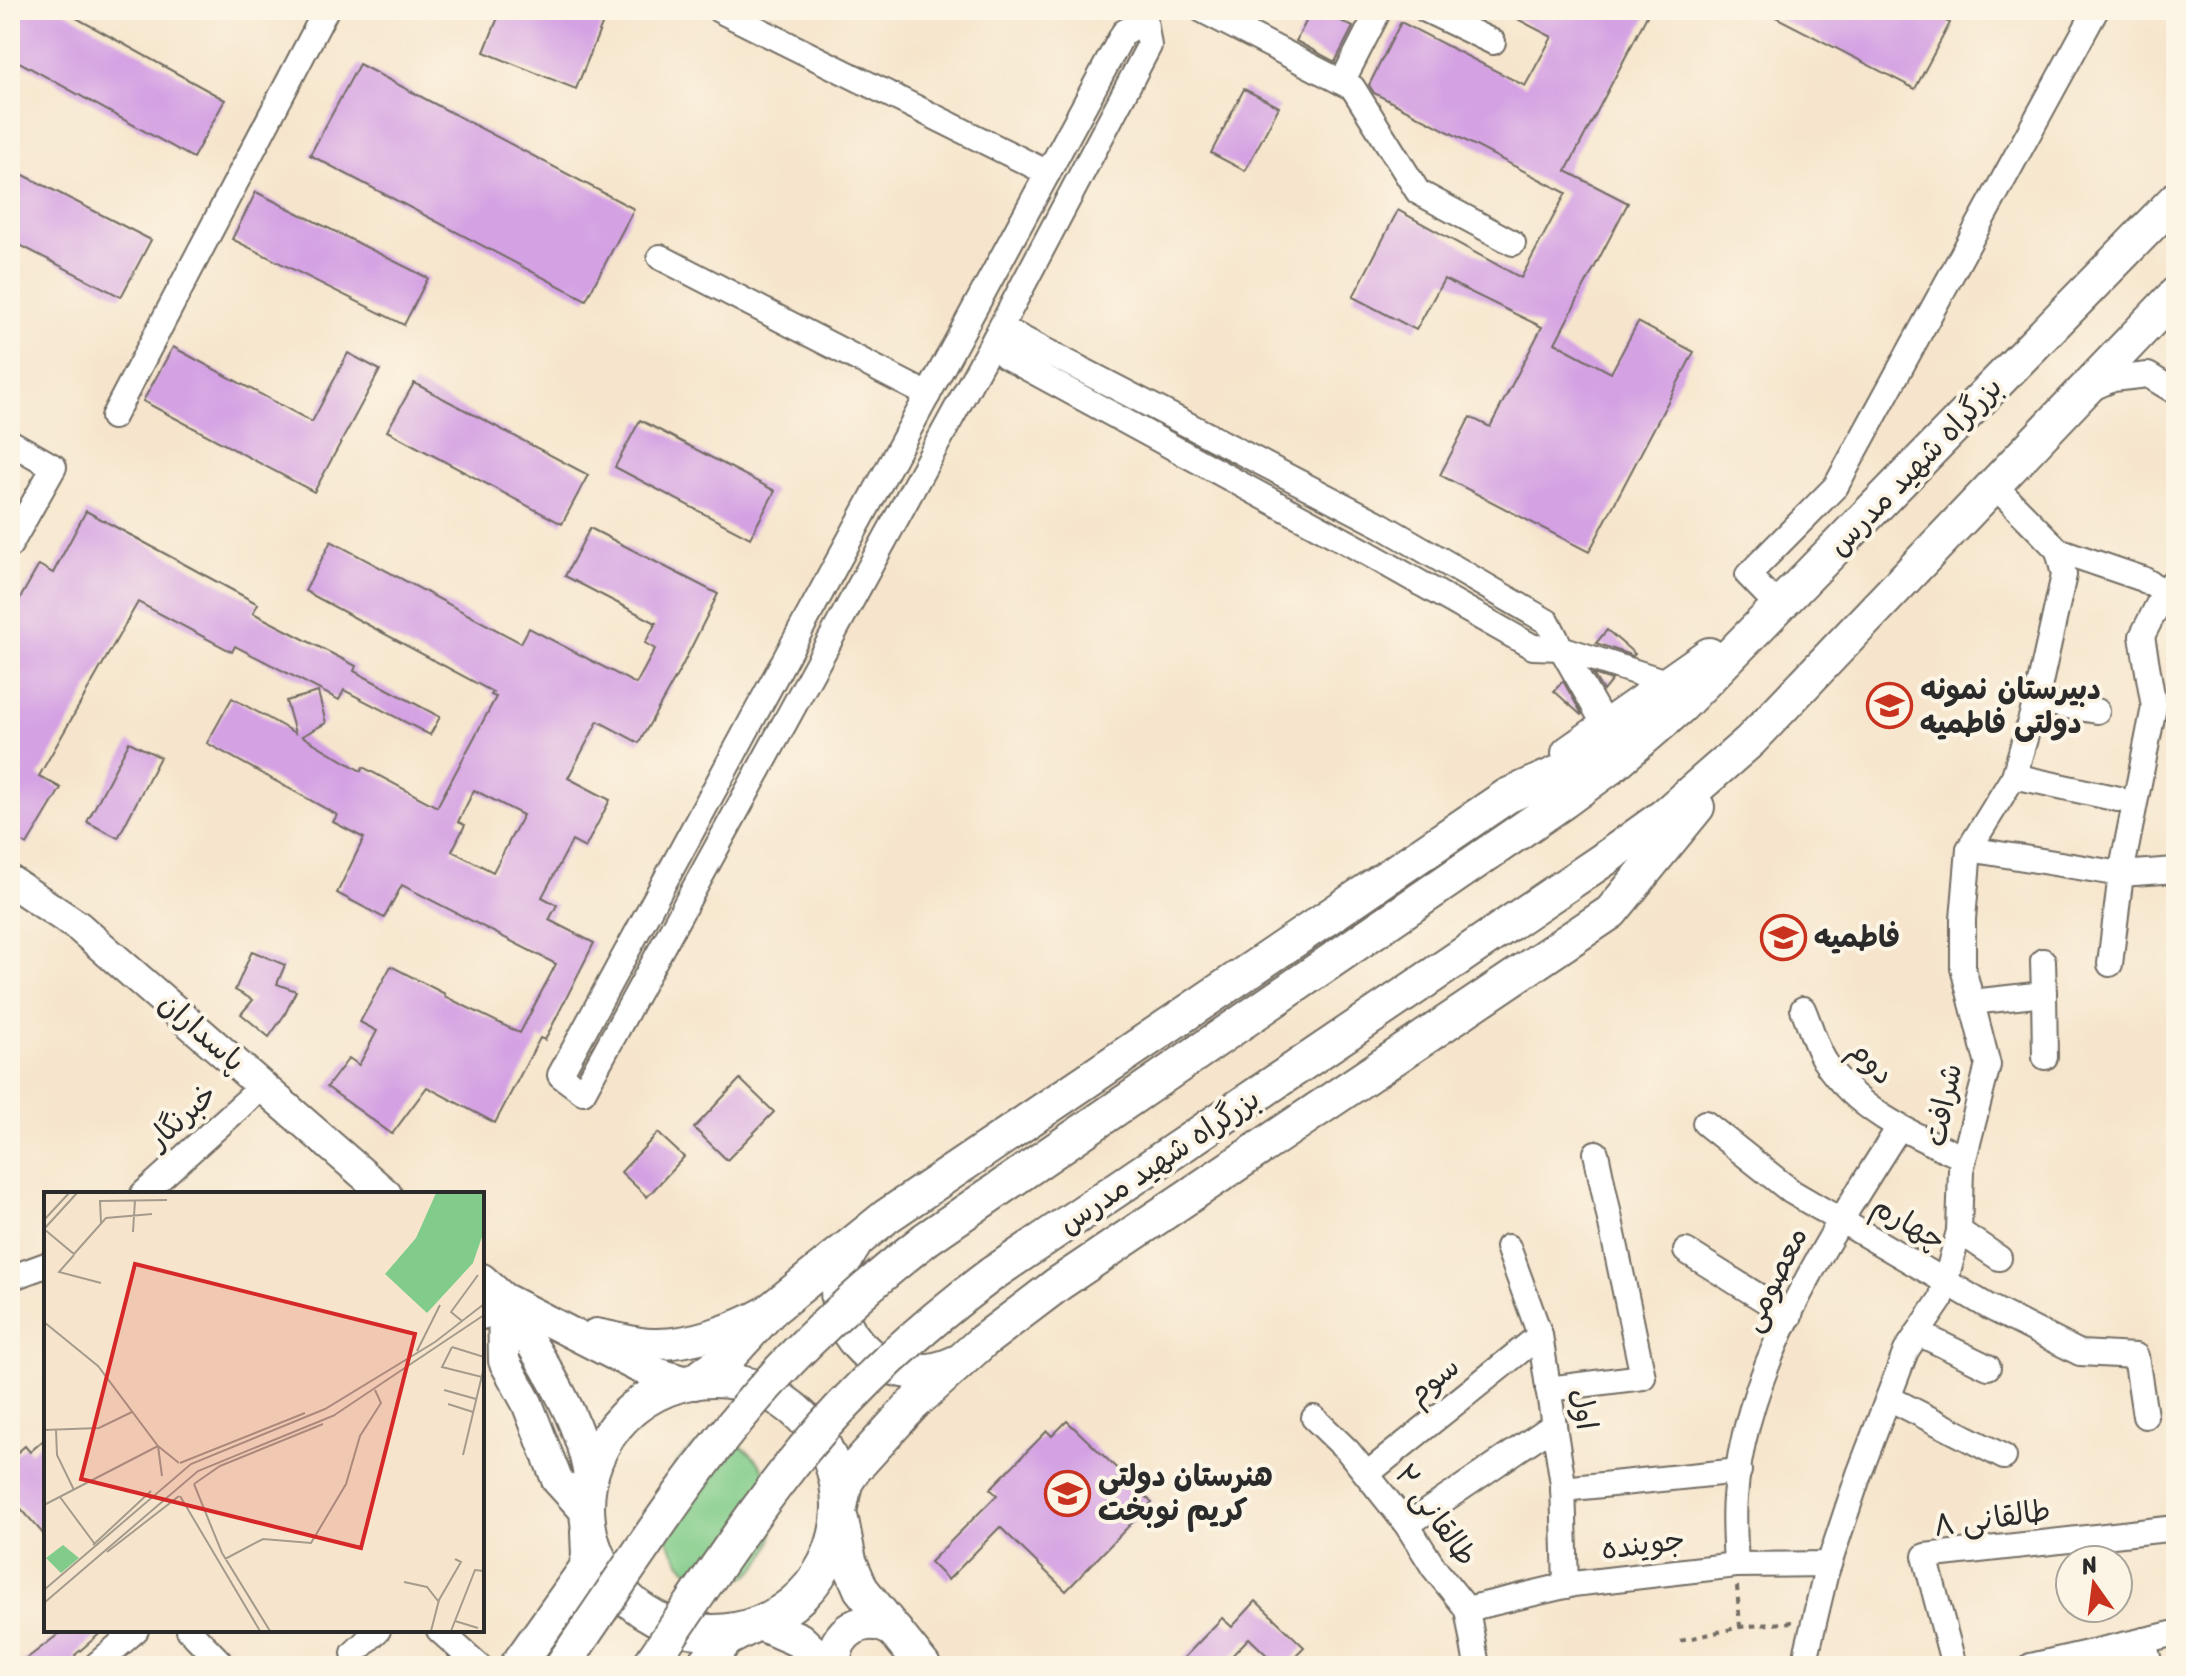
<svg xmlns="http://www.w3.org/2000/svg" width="2186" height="1676" font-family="Sriracha,'Playpen Sans Arabic',sans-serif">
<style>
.green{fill:#81cc8a;stroke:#567c5a;stroke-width:2}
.building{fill:#d4a1e3;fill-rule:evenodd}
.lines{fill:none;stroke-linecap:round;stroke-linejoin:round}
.minor-casing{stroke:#726c63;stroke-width:28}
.major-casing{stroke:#726c63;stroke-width:34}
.highway-casing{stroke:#726c63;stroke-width:38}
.path{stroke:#726c63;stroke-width:4;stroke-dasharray:6 6;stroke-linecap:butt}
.minor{stroke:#fff;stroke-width:24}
.major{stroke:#fff;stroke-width:30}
.highway{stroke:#fff;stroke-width:34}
.highway-bridge-casing{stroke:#726c63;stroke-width:38;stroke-linecap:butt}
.highway-bridge{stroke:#fff;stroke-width:34}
.labels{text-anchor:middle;stroke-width:8;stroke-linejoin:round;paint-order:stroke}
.street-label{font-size:30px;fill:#2b2b2b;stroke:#fcf5e5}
.poi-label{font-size:30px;font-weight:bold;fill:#2b2b2b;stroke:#fcf5e5;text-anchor:start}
.inset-road{fill:none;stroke:#a59b8c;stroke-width:2}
.view{fill:#d62828;fill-opacity:0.15;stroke:#d62828;stroke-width:4}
.inset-edge{fill:none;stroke:#2b2b2b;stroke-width:4}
</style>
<rect width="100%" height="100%" fill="#fcf5e5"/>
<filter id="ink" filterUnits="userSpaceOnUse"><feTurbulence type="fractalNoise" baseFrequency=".0125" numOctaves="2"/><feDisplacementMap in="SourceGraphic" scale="16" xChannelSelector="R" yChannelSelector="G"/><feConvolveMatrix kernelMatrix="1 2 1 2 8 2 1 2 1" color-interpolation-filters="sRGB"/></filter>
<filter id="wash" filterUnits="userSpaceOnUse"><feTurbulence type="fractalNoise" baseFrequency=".006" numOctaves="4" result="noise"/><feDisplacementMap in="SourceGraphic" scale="32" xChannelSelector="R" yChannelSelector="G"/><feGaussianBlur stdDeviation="1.8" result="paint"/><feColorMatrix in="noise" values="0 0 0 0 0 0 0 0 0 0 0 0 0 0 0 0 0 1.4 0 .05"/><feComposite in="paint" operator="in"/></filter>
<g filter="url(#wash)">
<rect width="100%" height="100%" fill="#f6e5cc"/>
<path class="green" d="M732 1442C803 1472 780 1601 708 1581 700 1579 694 1576 687 1570 677 1559 666 1542 664 1527 661 1501 668 1459 696 1446 705 1442 721 1443 732 1442Z"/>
<g id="blocks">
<g class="building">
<path d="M10 10H62L225 100 193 158 10 57Z"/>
<path d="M501 10H608L576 89 484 52Z"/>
<path d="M1312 10H1320L1353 27 1335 62 1296 41Z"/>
<path d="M1500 10H1650L1566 171 1628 203 1555 343 1611 373 1638 322 1694 352 1589 552 1440 475 1470 417 1490 427 1542 327 1444 279 1416 330 1353 297 1398 210 1521 278 1566 193 1374 93 1369 85 1401 22 1525 86 1552 37Z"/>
<path d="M1762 10H1925L1950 23 1915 89Z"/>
<path d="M359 64 634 209 586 300 310 155Z"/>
<path d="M1244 89 1279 107 1245 171 1211 153Z"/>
<path d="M10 168 151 240 121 297 10 240Z"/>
<path d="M256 192 428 278 404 325 232 239Z"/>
<path d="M173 347 312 422 348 353 380 370 314 492 143 401Z"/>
<path d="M414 383 588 475 562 524 387 431Z"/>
<path d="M640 420 775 491 750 538 615 467Z"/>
<path d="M86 511 258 604 253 613 356 666 354 671 440 717 430 735 344 690 339 700 235 646 232 652 138 602 39 776 61 788 27 845 10 835V616L39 565 53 573Z"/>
<path d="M590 528 718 594 682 666 639 743 598 721 568 778 610 800 585 848 572 841 542 897 557 905 549 920 594 943 545 1040 540 1038 495 1123 427 1087 392 1134 327 1087 349 1058 359 1065 377 1031 360 1022 391 966 445 994 444 996 520 1033 556 964 402 885 384 918 337 893 364 838 333 822 337 815 207 743 232 698 295 733 286 701 318 692 326 723 302 736 361 771 363 767 437 807 496 697 491 695 493 692 305 591 331 541 521 643 529 628 636 684 655 649 645 643 656 623 565 576ZM474 790 523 815 493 872 452 851 465 825 458 822Z"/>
<path d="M1607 630 1635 654 1633 656 1596 643Z"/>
<path d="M1593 674 1612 680 1603 691Z"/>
<path d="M1563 681 1582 714 1581 715 1554 691Z"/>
<path d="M129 742 160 757 118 838 87 822Z"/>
<path d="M252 951 285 965 277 984 296 991 285 1014 269 1037 241 1014 253 1000 235 990Z"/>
<path d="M740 1079 774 1112 727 1160 694 1128Z"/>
<path d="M658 1133 684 1157 647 1197 621 1172Z"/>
<path d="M1067 1421 1152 1502 1066 1591 1000 1527 948 1580 930 1562 997 1495 990 1489 1047 1431 1052 1436Z"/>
<path d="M46 1438V1537L10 1496V1459L25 1446 30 1452Z"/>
<path d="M1256 1601 1304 1647 1285 1666H1278L1249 1638 1222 1666H1176L1222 1618 1232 1627Z"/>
<path d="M64 1630H104L75 1655 80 1666H17Z"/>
</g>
</g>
</g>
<g filter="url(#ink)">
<use href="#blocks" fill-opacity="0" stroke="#726c63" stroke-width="2"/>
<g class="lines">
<defs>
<g id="minor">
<path d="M719 10 1048 173"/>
<path d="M1202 10 1353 88 1418 192 1513 243"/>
<path d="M1426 10 1493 42"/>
<path d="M1145 21 1149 46 995 338 583 1092 560 1075 1124 32Z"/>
<path d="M1342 82 1379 10"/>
<path d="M660 257 928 395"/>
<path d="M1013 334 1381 525 1548 622 1561 648 1533 647 1369 554 1005 356 995 338Z"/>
<path d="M2090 389 2113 379 2148 375 2176 392"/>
<path d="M113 417 326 10"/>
<path d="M10 442 54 467 10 545"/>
<path d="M1994 485 2058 550 2143 579 2176 599"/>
<path d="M1778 606 1748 575 1836 486 2096 10"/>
<path d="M2036 701 2097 711"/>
<path d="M1606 727 1561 648 1669 683"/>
<path d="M2014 776 2118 799"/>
<path d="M1969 849 2121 874 2176 870"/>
<path d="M2110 964 2121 874 2154 707 2142 636 2165 591 2176 578"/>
<path d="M2044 994 2045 1057"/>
<path d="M1972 1002 2044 994 2043 961"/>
<path d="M1803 1009C1810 1025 1815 1045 1824 1060 1857 1111 1911 1134 1964 1158"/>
<path d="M1705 1123 1792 1192 1989 1307 2080 1353 2136 1356 2145 1416"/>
<path d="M143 1194 264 1085"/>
<path d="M1959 1231 1999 1258"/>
<path d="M1508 1247 1540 1335 1563 1484 1566 1586"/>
<path d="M1686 1251 1790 1316"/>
<path d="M10 1278 46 1265"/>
<path d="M482 1317 503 1298"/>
<path d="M1918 1333 1988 1367"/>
<path d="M1548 1389 1643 1377 1596 1153"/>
<path d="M1889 1398 2004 1457"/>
<path d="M1314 1418 1348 1451 1407 1525 1434 1568 1467 1609 1477 1666"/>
<path d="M1367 1474 1540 1335"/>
<path d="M1563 1489 1739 1471"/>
<path d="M1407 1525 1554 1425"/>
<path d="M1736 1565C1735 1543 1733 1520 1735 1498 1743 1368 1830 1236 1898 1129"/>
<path d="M1467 1609 1573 1584 1736 1565 1829 1564"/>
<path d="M189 1630 224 1666"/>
<path d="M439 1630 479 1666"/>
<path d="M2144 1640 2150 1666"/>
<path d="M354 1653 378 1630"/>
<path d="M95 1666 136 1630"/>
<path d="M1807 1666 1806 1656 1825 1576 1859 1474 1906 1351 1941 1299 1959 1231 1961 1170 1988 1065 1963 968V919L1969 849 2014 776 2036 701 2064 575 2058 550"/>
<path d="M1954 1666 1925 1556 2176 1528"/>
<path d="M2031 1666 2176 1633"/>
</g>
<g id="major">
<path d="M10 881 79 927 386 1194"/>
<path d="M482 1279 503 1298 638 1367 689 1383"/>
<path d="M503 1298 504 1361 527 1403 557 1480 587 1513"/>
<path d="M504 1299C538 1356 583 1417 590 1484"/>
<path d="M596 1334C615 1337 635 1344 653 1344 691 1345 737 1328 769 1310"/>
</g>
<g id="highway">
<path d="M1569 753 1709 655"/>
<path d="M926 1239 1564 801 1609 768 1681 706 2176 199"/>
<path d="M854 1245C805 1316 879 1399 956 1363"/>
<path d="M992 1274 1603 860 1664 816 1750 741 2176 294"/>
<circle cx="713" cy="1506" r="126"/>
<path d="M694 1382 728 1357 771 1310 887 1216 1507 796 1612 749"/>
<path d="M840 1507 845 1483 854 1469 912 1405 983 1341 1058 1284 1611 912 1697 807"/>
<path d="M841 1520 849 1561 861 1589 923 1666"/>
<path d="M760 1623 799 1640 827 1666"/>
<path d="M517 1666 586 1569 589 1556 588 1532"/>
<path d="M703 1666 727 1639 748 1628"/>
<path d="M834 1666C831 1631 868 1610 896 1632"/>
</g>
</defs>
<use href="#minor" class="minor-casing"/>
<use href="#major" class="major-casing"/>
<use href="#highway" class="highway-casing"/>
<g class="path">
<path d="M1737 1586 1740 1627"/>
<path d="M1680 1641 1740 1627 1792 1622"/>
</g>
<use href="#minor" class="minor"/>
<use href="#major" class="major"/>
<use href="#highway" class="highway"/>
<defs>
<g id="highway-bridge">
<path d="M562 1666C625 1575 685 1479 757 1396 808 1337 865 1287 926 1239"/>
<path d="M649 1666C700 1593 748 1517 805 1448 860 1382 924 1325 992 1274"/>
</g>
</defs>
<use href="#highway-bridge" class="highway-bridge-casing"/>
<use href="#highway-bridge" class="highway-bridge"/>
</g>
</g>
<defs>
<symbol id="school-ring" viewBox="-11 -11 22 22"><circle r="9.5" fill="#fcf5e5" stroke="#c8321e" stroke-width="1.5"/><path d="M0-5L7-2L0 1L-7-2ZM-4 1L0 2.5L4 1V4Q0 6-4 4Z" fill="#c8321e"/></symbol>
</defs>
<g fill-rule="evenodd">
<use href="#school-ring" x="1864" y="680" width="51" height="51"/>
<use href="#school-ring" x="1758" y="912" width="51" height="51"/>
<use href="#school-ring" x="1042" y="1468" width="51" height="51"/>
</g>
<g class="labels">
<g class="street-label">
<text transform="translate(1915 466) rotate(-46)" y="10">بزرگراه شهید مدرس</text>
<text transform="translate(202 1032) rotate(41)" y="10">پاسداران</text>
<text transform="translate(1872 1062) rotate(46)" y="10">دوم</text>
<text transform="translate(1943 1105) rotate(-78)" y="10">شرافت</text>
<text transform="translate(182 1116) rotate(-42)" y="10">خبرنگار</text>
<text transform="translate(1159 1161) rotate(-34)" y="10">بزرگراه شهید مدرس</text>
<text transform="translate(1909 1223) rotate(30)" y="10">چهارم</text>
<text transform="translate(1774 1279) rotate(-64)" y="10">معصومی</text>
<text transform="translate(1433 1380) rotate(-39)" y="10">سوم</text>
<text transform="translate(1584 1409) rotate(81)" y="10">اول</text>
<text transform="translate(1436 1515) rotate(54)" y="10">طالقانی ۲</text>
<text transform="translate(1992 1518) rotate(-8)" y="10">طالقانی ۸</text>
<text transform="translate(1643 1544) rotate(-7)" y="10">جوینده</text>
</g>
<g class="poi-label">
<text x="1920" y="699">دبیرستان نمونه<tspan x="1920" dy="34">دولتی فاطمیه</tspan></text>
<text x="1814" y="947">فاطمیه</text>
<text x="1098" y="1486">هنرستان دولتی<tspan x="1098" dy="34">کریم نوبخت</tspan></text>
</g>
</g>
<g transform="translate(44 1192)">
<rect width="440" height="440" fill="#f6e5cc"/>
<path d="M392 1H440V39L429 71 383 121 341 82 372 46ZM19 353 35 366 17 381 2 366Z" fill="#81cc8a"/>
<path class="inset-road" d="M0 28 25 1M57 31 56 9 123 8M0 37 30 62 62 26 108 22M0 37 33 1M89 40 91 8M30 63 15 80 57 91M418 129 407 120 434 83M0 130 54 174 114 254 135 271M408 155 398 175 438 185M408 155 440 165M373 159 396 113M400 198 432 207M404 212 429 220M289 224 440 123M0 238 55 236 88 220M12 238 13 263 30 298M114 254 118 284M419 263 440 175M136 271 261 221M150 292 176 274 279 232M150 292 178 361 226 439M136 304 216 439M16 305 50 351M0 313 114 254M49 353 107 299M63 360 135 304M181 367 219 347 267 351 302 292 316 244 337 211 331 198M360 390 383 395 394 409M0 398 147 272 281 217 391 150 440 112M0 411 154 279 291 223M411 429 434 436M387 439 395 408 417 370 411 367M407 439 431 378 440 379"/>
<path class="view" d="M91 72 371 142 317 356 37 287Z"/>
<rect width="440" height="440" class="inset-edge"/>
</g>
<rect width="2186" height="1676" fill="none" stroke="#fcf5e5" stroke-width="40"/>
<g transform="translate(2094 1584) rotate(346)"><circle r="38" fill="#fcf5e5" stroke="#a8a49b" stroke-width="2"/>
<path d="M0-6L14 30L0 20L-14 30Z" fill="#c8321e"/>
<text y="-12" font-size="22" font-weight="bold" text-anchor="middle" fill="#2b2b2b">N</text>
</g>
</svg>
